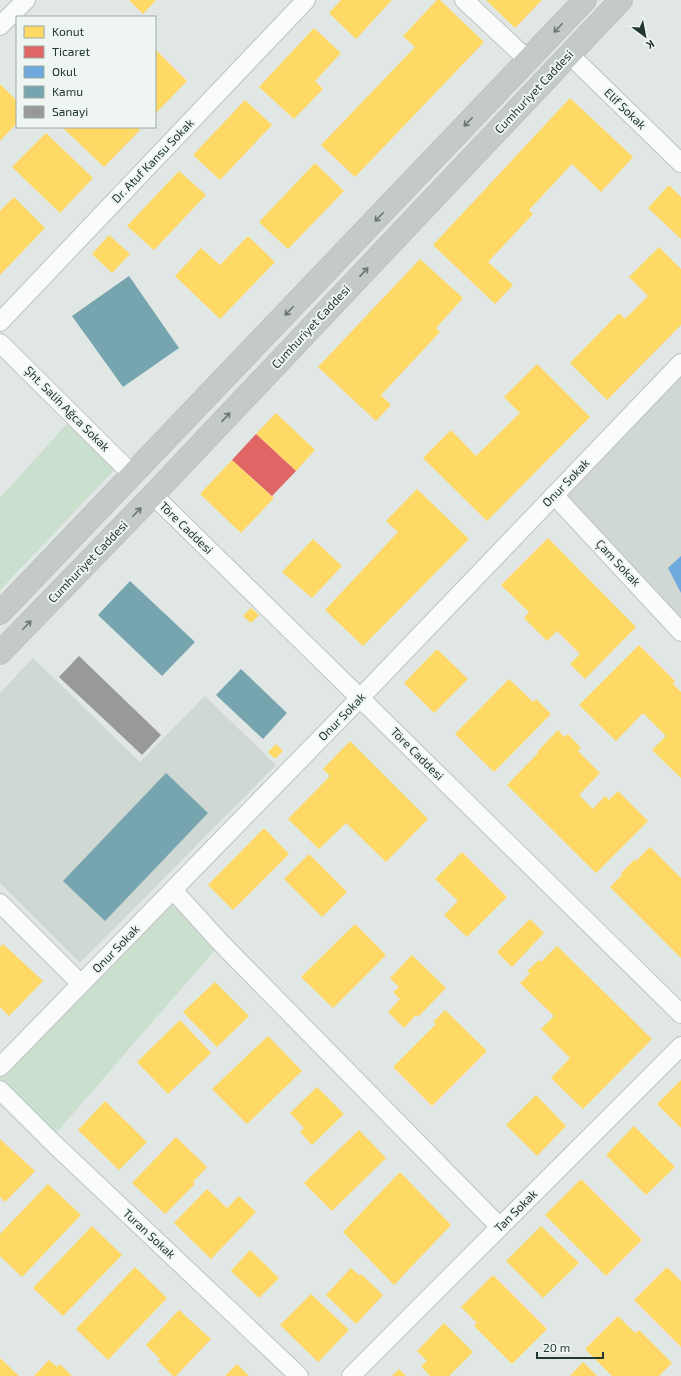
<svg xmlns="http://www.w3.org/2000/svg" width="681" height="1376" font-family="'Exo 2',sans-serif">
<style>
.built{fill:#cfd8d3}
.green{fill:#cbdfcf}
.homes{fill:#ffd966}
.shops{fill:#e06666}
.schools{fill:#6fa8dc}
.public{fill:#76a5af}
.industry{fill:#999}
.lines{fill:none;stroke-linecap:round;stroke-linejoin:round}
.minor-casing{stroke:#bec3c1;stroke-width:20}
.trunk-casing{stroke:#bcc3c0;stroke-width:24}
.minor{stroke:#fafbfb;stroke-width:18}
.trunk{stroke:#c3cac7;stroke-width:22}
.oneway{stroke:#6a7973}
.labels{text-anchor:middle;stroke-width:4;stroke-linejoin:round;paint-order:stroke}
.street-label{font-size:12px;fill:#21372f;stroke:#eff6f1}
</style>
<rect width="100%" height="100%" fill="#e1e7e4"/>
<g class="built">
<path d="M681 363V632L554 495Z"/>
<path d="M33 658 140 762 205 696 276 765 80 963 0 883V693Z"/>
</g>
<g class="green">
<path d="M74 416 121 463 0 590V498Z"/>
<path d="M173 890 221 943 50 1140 0 1090V1067Z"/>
</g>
<g class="homes">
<path d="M129 0H156L143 14Z"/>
<path d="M341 0H392L356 39 329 13Z"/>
<path d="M437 0H440L484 42 355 177 321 145 415 47 403 36Z"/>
<path d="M486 0H542L515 28Z"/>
<path d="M314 28 341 53 315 81 323 89 294 119 259 87Z"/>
<path d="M155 49 187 81 155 114Z"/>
<path d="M0 84 17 101V123L0 141Z"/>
<path d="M570 98 633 157 601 192 572 164 529 210 533 214 488 262 513 285 495 304 433 245Z"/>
<path d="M245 100 272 125 220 180 193 155Z"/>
<path d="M62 127H137L140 130 104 167Z"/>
<path d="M46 133 93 178 60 213 12 167Z"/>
<path d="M315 163 344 191 288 249 259 222Z"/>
<path d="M179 171 206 195 154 250 127 226Z"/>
<path d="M669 185 681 197V239L648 208Z"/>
<path d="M14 197 45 228 0 275V211Z"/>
<path d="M109 235 130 254 112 273 92 254Z"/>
<path d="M248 236 275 262 220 319 175 276 201 248 220 265Z"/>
<path d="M659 247 681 269V325L607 400 570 363 619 313 625 319 648 296 629 277Z"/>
<path d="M420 259 463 298 436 328 440 332 381 395 391 405 376 421 318 367Z"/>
<path d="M537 364 590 417 487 521 423 458 451 430 476 456 520 413 504 397Z"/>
<path d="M276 413 315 450 296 471 256 434Z"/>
<path d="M232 460 274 498 241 533 200 494Z"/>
<path d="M417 489 469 539 363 646 325 610 398 532 386 521Z"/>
<path d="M548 538 636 627 585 679 570 664 580 654 557 631 547 641 524 618 529 612 501 585Z"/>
<path d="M313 539 342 566 312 598 282 572Z"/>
<path d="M251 608 259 615 251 623 243 616Z"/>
<path d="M639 645 675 681 673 684 681 692V778L652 750 666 736 643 713 616 741 579 705Z"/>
<path d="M437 649 468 679 434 713 404 683Z"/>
<path d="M509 679 533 702 536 699 551 714 494 772 455 734Z"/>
<path d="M558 730 564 737 568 734 581 748 578 751 600 773 579 795 593 809 605 796 609 800 618 791 648 821 596 873 507 785 538 753 537 752Z"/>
<path d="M350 741 428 819 386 862 346 823 319 849 288 819 330 776 323 769Z"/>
<path d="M276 744 283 751 275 759 268 752Z"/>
<path d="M264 828 289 854 233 910 208 885Z"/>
<path d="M650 847 681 878V958L610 887 622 875 621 873 635 859 636 861Z"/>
<path d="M462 852 507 897 467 937 444 915 458 901 435 879Z"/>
<path d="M309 854 347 892 322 917 284 879Z"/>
<path d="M530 919 544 933 512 967 497 952Z"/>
<path d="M355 924 386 955 333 1008 301 977Z"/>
<path d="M3 944 43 981 9 1016 0 1007V947Z"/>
<path d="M557 946 652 1039 583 1109 551 1078 570 1058 541 1029 554 1016 520 983 530 974 527 971 539 960 541 962Z"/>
<path d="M412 955 446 988 418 1017 416 1015 404 1028 388 1012 400 999 393 992 399 987 390 978Z"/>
<path d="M215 982 249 1016 217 1047 183 1012Z"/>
<path d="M445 1010 487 1051 432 1106 393 1067 436 1024 433 1022Z"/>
<path d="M180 1020 211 1053 168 1094 137 1062Z"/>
<path d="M268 1036 302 1071 247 1124 212 1089Z"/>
<path d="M681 1080V1128L657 1104Z"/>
<path d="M317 1087 344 1114 312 1145 300 1132 304 1128 290 1113Z"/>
<path d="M536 1095 566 1126 537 1156 506 1125Z"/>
<path d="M105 1101 147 1142 119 1170 78 1130Z"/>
<path d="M634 1126 675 1167 646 1195 606 1155Z"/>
<path d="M359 1130 386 1158 332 1211 304 1183Z"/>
<path d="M176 1137 207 1167 193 1182 195 1184 165 1214 132 1183Z"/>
<path d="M0 1139 35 1171 5 1202 0 1197Z"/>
<path d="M400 1172 451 1225 394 1285 343 1232Z"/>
<path d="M581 1179 642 1240 606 1276 545 1215Z"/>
<path d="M48 1184 81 1215 22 1277 0 1256V1234Z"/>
<path d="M207 1189 227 1208 239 1196 256 1212 211 1259 174 1223Z"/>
<path d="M92 1226 122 1255 63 1316 33 1288Z"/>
<path d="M541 1226 579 1263 543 1298 506 1261Z"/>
<path d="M250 1250 279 1278 259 1298 231 1271Z"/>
<path d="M135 1267 167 1298 108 1360 76 1329Z"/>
<path d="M667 1267 681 1281V1347L634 1300Z"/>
<path d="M351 1268 360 1276 361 1274 383 1295 356 1324 326 1295Z"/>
<path d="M493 1275 547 1329 512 1364 474 1326 477 1323 461 1307Z"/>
<path d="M311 1294 349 1330 318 1362 280 1325Z"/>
<path d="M179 1310 211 1339 176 1376H173L158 1361 160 1359 146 1345Z"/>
<path d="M618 1316 635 1333 639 1330 672 1363 659 1376H612L585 1349Z"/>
<path d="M444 1323 473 1352 449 1376H430L421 1366 427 1361 417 1351Z"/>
<path d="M0 1358 19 1376H0Z"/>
<path d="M49 1360 57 1367 60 1364 72 1376H34Z"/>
<path d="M583 1362 597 1376H570Z"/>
<path d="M237 1364 249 1376H225Z"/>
<path d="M399 1369 406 1376H392Z"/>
</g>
<path class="shops" d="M256 434 296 471 272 496 232 460Z"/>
<path class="schools" d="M681 556V593L668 568Z"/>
<g class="public">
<path d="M129 276 179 348 123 387 72 316Z"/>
<path d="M130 581 195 642 162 676 98 615Z"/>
<path d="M241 669 287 713 263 739 216 695Z"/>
<path d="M166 773 208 813 105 921 63 881Z"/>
</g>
<path class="industry" d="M79 656 161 735 142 755 59 677Z"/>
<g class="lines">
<defs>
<g id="minor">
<path d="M464 0 528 60"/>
<path d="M0 26 26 0"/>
<path d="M570 55 681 163"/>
<path d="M0 322 306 0"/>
<path d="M0 343 133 475"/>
<path d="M153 495 360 698 681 1014"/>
<path d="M554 495 681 632"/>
<path d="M173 890 221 943 500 1227"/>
<path d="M0 903 81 984"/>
<path d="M0 1067 360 698 681 363"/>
<path d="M0 1090 50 1140 299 1376"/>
<path d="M351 1376 681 1046"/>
</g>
<g id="trunk">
<path d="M0 613 585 0"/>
<path d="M0 653 153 495 621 0"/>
</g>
</defs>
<use href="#minor" class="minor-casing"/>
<use href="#trunk" class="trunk-casing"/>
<use href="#minor" class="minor"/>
<use href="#trunk" class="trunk"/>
</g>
<defs><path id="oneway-shaft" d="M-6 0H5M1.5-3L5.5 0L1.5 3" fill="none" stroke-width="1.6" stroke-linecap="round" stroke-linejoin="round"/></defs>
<g class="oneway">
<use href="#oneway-shaft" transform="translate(558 28) rotate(134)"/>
<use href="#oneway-shaft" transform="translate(468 122) rotate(134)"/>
<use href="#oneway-shaft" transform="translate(379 217) rotate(134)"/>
<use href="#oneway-shaft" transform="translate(364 272) rotate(-47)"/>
<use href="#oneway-shaft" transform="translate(289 311) rotate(134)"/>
<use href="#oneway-shaft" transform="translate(226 417) rotate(-47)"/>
<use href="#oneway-shaft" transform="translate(137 512) rotate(-46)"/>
<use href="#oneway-shaft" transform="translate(27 625) rotate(-46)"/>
</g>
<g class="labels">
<g class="street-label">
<text transform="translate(534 92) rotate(-47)" y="4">Cumhuriyet Caddesi</text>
<text transform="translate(625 109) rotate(44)" y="4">Elif Sokak</text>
<text transform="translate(153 161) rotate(-46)" y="4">Dr. Atuf Kansu Sokak</text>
<text transform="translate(311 327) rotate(-47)" y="4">Cumhuriyet Caddesi</text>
<text transform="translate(67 409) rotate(45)" y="4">Şht. Salih Ağca Sokak</text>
<text transform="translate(566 483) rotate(-46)" y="4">Onur Sokak</text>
<text transform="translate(186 528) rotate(44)" y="4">Töre Caddesi</text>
<text transform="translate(88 562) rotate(-46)" y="4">Cumhuriyet Caddesi</text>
<text transform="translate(618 563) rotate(47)" y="4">Çam Sokak</text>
<text transform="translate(342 717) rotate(-46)" y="4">Onur Sokak</text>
<text transform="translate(417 754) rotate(45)" y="4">Töre Caddesi</text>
<text transform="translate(116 949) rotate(-46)" y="4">Onur Sokak</text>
<text transform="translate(516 1211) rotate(-45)" y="4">Tan Sokak</text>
<text transform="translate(149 1234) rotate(43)" y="4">Turan Sokak</text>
</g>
</g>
<rect x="16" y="16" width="140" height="112" fill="#eff6f1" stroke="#9daaa3"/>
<rect x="24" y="26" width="20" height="12" fill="#ffd966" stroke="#9daaa3"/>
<text x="52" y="36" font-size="12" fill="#21372f">Konut</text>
<rect x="24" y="46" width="20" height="12" fill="#e06666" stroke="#9daaa3"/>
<text x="52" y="56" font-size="12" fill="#21372f">Ticaret</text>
<rect x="24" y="66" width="20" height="12" fill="#6fa8dc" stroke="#9daaa3"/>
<text x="52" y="76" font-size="12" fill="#21372f">Okul</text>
<rect x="24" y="86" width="20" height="12" fill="#76a5af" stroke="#9daaa3"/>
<text x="52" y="96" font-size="12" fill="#21372f">Kamu</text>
<rect x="24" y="106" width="20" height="12" fill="#999999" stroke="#9daaa3"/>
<text x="52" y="116" font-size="12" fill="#21372f">Sanayi</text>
<g transform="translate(645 36) rotate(148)" stroke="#eff6f1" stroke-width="3" paint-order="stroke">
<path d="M0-3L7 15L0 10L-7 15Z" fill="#21372f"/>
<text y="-6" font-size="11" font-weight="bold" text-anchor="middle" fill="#21372f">K</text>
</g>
<path d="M537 1352v6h66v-6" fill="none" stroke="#21372f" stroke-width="2"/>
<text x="543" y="1352" font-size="12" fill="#21372f" stroke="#eff6f1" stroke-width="3" paint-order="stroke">20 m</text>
</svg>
